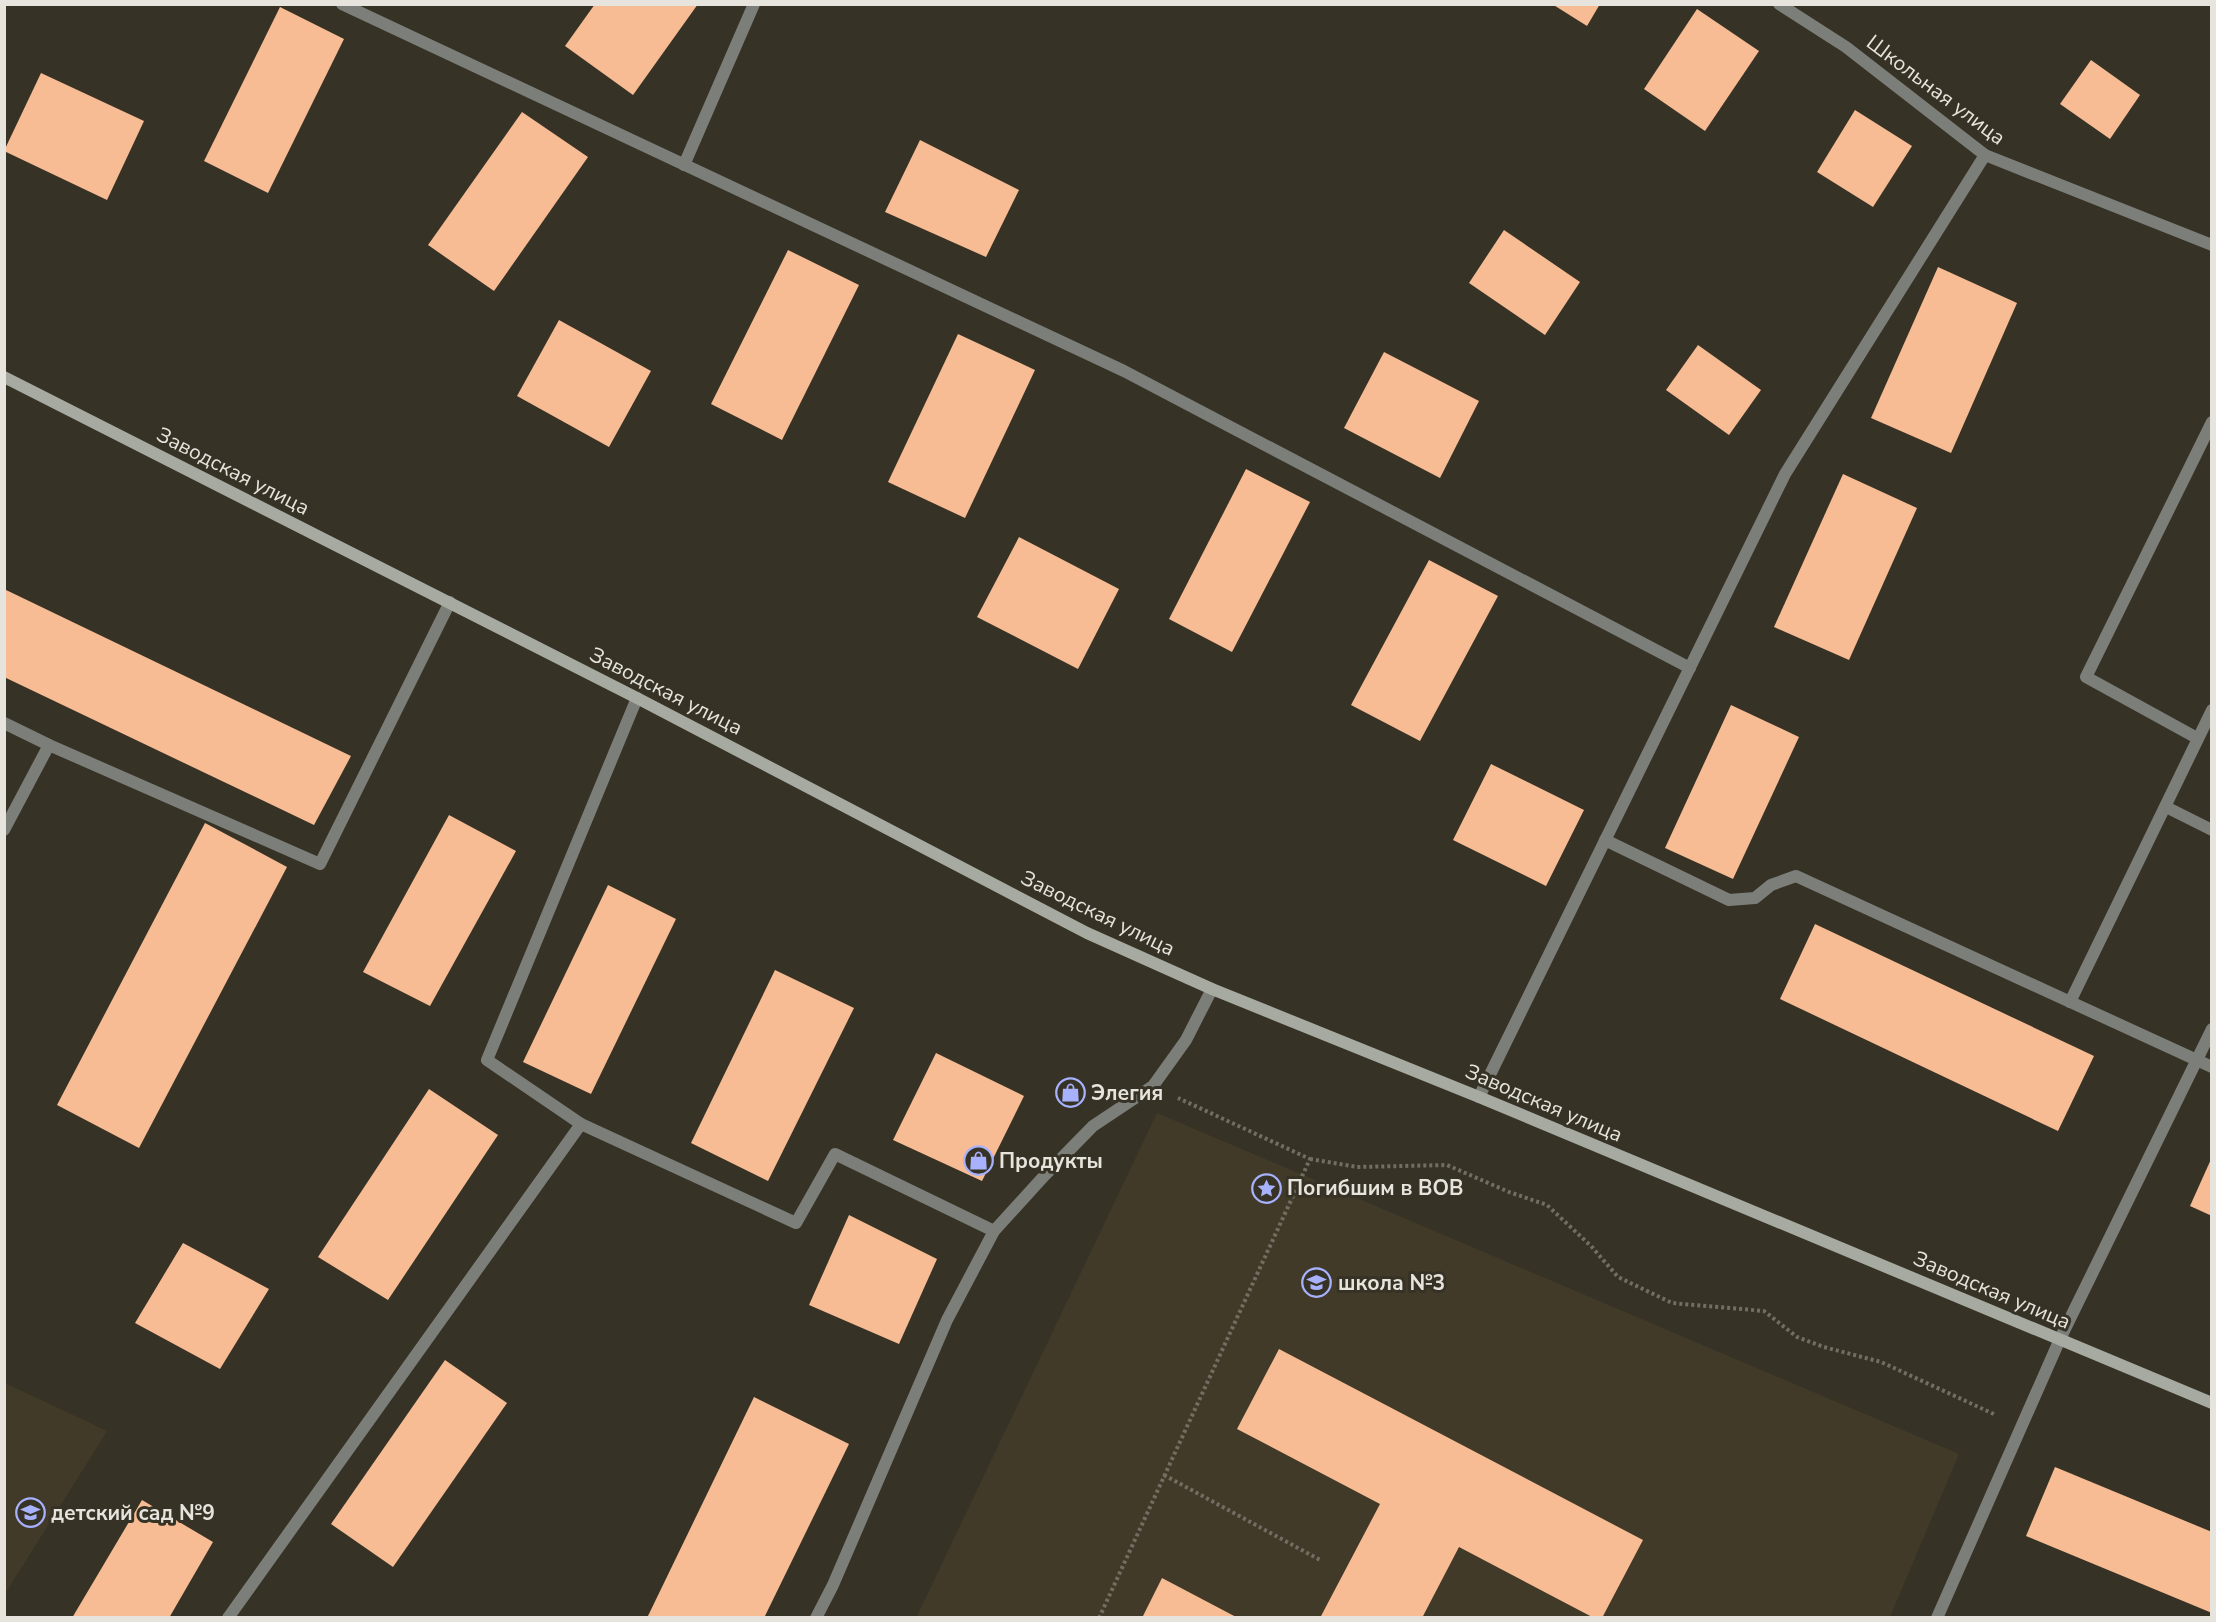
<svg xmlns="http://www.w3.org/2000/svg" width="2216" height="1622" font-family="'Nunito Sans',sans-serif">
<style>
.built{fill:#413a28}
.building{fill:#f7bc93}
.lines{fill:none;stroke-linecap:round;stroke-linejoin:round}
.path{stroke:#726e64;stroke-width:4;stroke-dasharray:3 3;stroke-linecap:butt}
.lane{stroke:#7c7f79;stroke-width:12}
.street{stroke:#7c7f79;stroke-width:12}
.secondary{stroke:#a6aaa0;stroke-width:12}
.labels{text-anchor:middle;stroke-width:6;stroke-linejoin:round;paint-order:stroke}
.street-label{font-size:21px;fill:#e7e4dd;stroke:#363226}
.poi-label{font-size:21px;font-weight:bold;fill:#e7e4dd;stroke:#363226;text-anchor:start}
</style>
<rect width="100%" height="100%" fill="#363226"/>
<g class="built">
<path d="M1157 1113 1959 1454 1890 1617 916 1618Z"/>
<path d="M5 1383 107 1431 5 1594Z"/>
</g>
<g class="building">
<path d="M595 4H698L633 95 565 46Z"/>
<path d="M1552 4H1600L1587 26Z"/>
<path d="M280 7 344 39 268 193 204 161Z"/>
<path d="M1697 9 1759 51 1705 131 1644 89Z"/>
<path d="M2091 60 2140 95 2110 139 2060 104Z"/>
<path d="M41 73 144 121 107 200 4 151Z"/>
<path d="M1855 110 1912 146 1873 207 1817 172Z"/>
<path d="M522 112 588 157 494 291 428 245Z"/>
<path d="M920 140 1019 190 986 257 885 212Z"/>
<path d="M1504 230 1580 282 1545 335 1469 283Z"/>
<path d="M788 250 859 285 782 440 711 404Z"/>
<path d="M1938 267 2017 303 1951 453 1871 418Z"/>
<path d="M559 320 651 371 609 447 517 396Z"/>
<path d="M958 334 1035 370 965 518 888 482Z"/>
<path d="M1698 345 1761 390 1729 435 1666 390Z"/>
<path d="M1384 352 1479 401 1440 478 1344 428Z"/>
<path d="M1246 469 1310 502 1232 652 1169 619Z"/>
<path d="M1843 474 1917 508 1849 660 1774 627Z"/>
<path d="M1019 537 1119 589 1078 669 977 617Z"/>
<path d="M1429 560 1498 596 1420 741 1351 705Z"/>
<path d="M4 589 351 756 314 825 4 677Z"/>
<path d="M1731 705 1799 737 1733 879 1665 848Z"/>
<path d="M1491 764 1584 810 1546 886 1453 840Z"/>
<path d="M449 815 516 851 430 1006 363 972Z"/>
<path d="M205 823 287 867 139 1148 57 1105Z"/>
<path d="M608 885 676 919 591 1094 523 1062Z"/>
<path d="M1815 924 2094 1056 2058 1131 1780 999Z"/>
<path d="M775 970 854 1008 768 1181 691 1143Z"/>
<path d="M936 1053 1024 1096 982 1181 893 1140Z"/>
<path d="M429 1089 498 1135 388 1300 318 1257Z"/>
<path d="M2212 1157V1216L2190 1206Z"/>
<path d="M849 1215 937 1259 899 1344 809 1305Z"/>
<path d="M183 1243 269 1289 220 1369 135 1323Z"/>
<path d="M1279 1349 1643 1540 1602 1618H1594L1459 1547 1422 1618H1320L1380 1504 1237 1429Z"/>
<path d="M445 1360 507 1403 393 1567 331 1524Z"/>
<path d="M754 1397 849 1444 764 1618H647Z"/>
<path d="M2055 1467 2212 1532V1613L2026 1536Z"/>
<path d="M142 1500 213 1542 169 1618H72Z"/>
<path d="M1162 1578 1238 1618H1142Z"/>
</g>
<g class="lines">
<g class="path">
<path d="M1310 1159 1357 1167 1447 1165 1509 1192 1547 1205 1591 1246 1618 1277 1672 1303 1764 1311 1797 1337 1824 1347 1881 1362 1996 1415"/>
<path d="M1164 1475 1322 1561"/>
<path d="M1099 1618 1310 1159 1178 1098"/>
</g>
<g class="lane">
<path d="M4 723 49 745 320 864 450 602"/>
<path d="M2197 738 2086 677 2212 422"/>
<path d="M2166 807 2212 830"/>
<path d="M4 830 49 745"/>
<path d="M1605 840 1729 900 1755 898 1771 885 1796 876 2212 1067"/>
<path d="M2070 1002 2212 710"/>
<path d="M1937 1618 2060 1339"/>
</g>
<g class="street">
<path d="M342 4 1124 371 1690 668"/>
<path d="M1779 4 1846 47 1985 155 2212 245"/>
<path d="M684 165 754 4"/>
<path d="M1479 1097 1785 474 1985 155"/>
<path d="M581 1124 796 1223 835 1154 994 1231"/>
<path d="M2060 1339 2212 1029"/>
<path d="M228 1618 581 1124 487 1060 637 698"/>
<path d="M816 1618 833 1585 947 1320 994 1231 1045 1175 1093 1126 1153 1086 1186 1040 1212 989"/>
</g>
<path class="secondary" d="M4 377 637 698 1087 933 1212 989 1479 1097 2212 1403"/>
</g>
<defs>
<symbol id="shop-ring" viewBox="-11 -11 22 22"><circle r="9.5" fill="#363226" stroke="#a7b1fc" stroke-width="1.5"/><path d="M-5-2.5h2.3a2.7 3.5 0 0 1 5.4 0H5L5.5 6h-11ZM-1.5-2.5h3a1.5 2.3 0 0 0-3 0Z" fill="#a7b1fc"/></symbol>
<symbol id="sight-ring" viewBox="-11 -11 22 22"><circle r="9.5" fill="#363226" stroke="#a7b1fc" stroke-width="1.5"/><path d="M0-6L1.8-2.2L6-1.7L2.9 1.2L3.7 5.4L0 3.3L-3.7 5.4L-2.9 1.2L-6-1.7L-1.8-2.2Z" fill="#a7b1fc"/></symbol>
<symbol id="school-ring" viewBox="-11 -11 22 22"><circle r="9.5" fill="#363226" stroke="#a7b1fc" stroke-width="1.5"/><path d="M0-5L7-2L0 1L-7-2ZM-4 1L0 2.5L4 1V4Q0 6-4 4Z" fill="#a7b1fc"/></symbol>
</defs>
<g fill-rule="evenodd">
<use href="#shop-ring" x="1054" y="1076" width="33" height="33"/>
<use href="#shop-ring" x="962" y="1144" width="33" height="33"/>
<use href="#sight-ring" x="1250" y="1172" width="33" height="33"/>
<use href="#school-ring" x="1300" y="1266" width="33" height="33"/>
<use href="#school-ring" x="14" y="1496" width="33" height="33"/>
</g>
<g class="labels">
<g class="street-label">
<text transform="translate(1936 90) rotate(37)" y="7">Школьная улица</text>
<text transform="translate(233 471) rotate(27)" y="7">Заводская улица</text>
<text transform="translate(666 691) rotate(27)" y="7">Заводская улица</text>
<text transform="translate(1098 913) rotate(26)" y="7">Заводская улица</text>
<text transform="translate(1544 1103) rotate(23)" y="7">Заводская улица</text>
<text transform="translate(1992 1290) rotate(23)" y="7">Заводская улица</text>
</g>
<g class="poi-label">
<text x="1091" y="1100">Элегия</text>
<text x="999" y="1168">Продукты</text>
<text x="1287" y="1195">Погибшим в ВОВ</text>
<text x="1338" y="1290">школа №3</text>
<text x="51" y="1520">детский сад №9</text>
</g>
</g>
<rect width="2216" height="1622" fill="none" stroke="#e7e4dd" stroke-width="12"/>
</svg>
